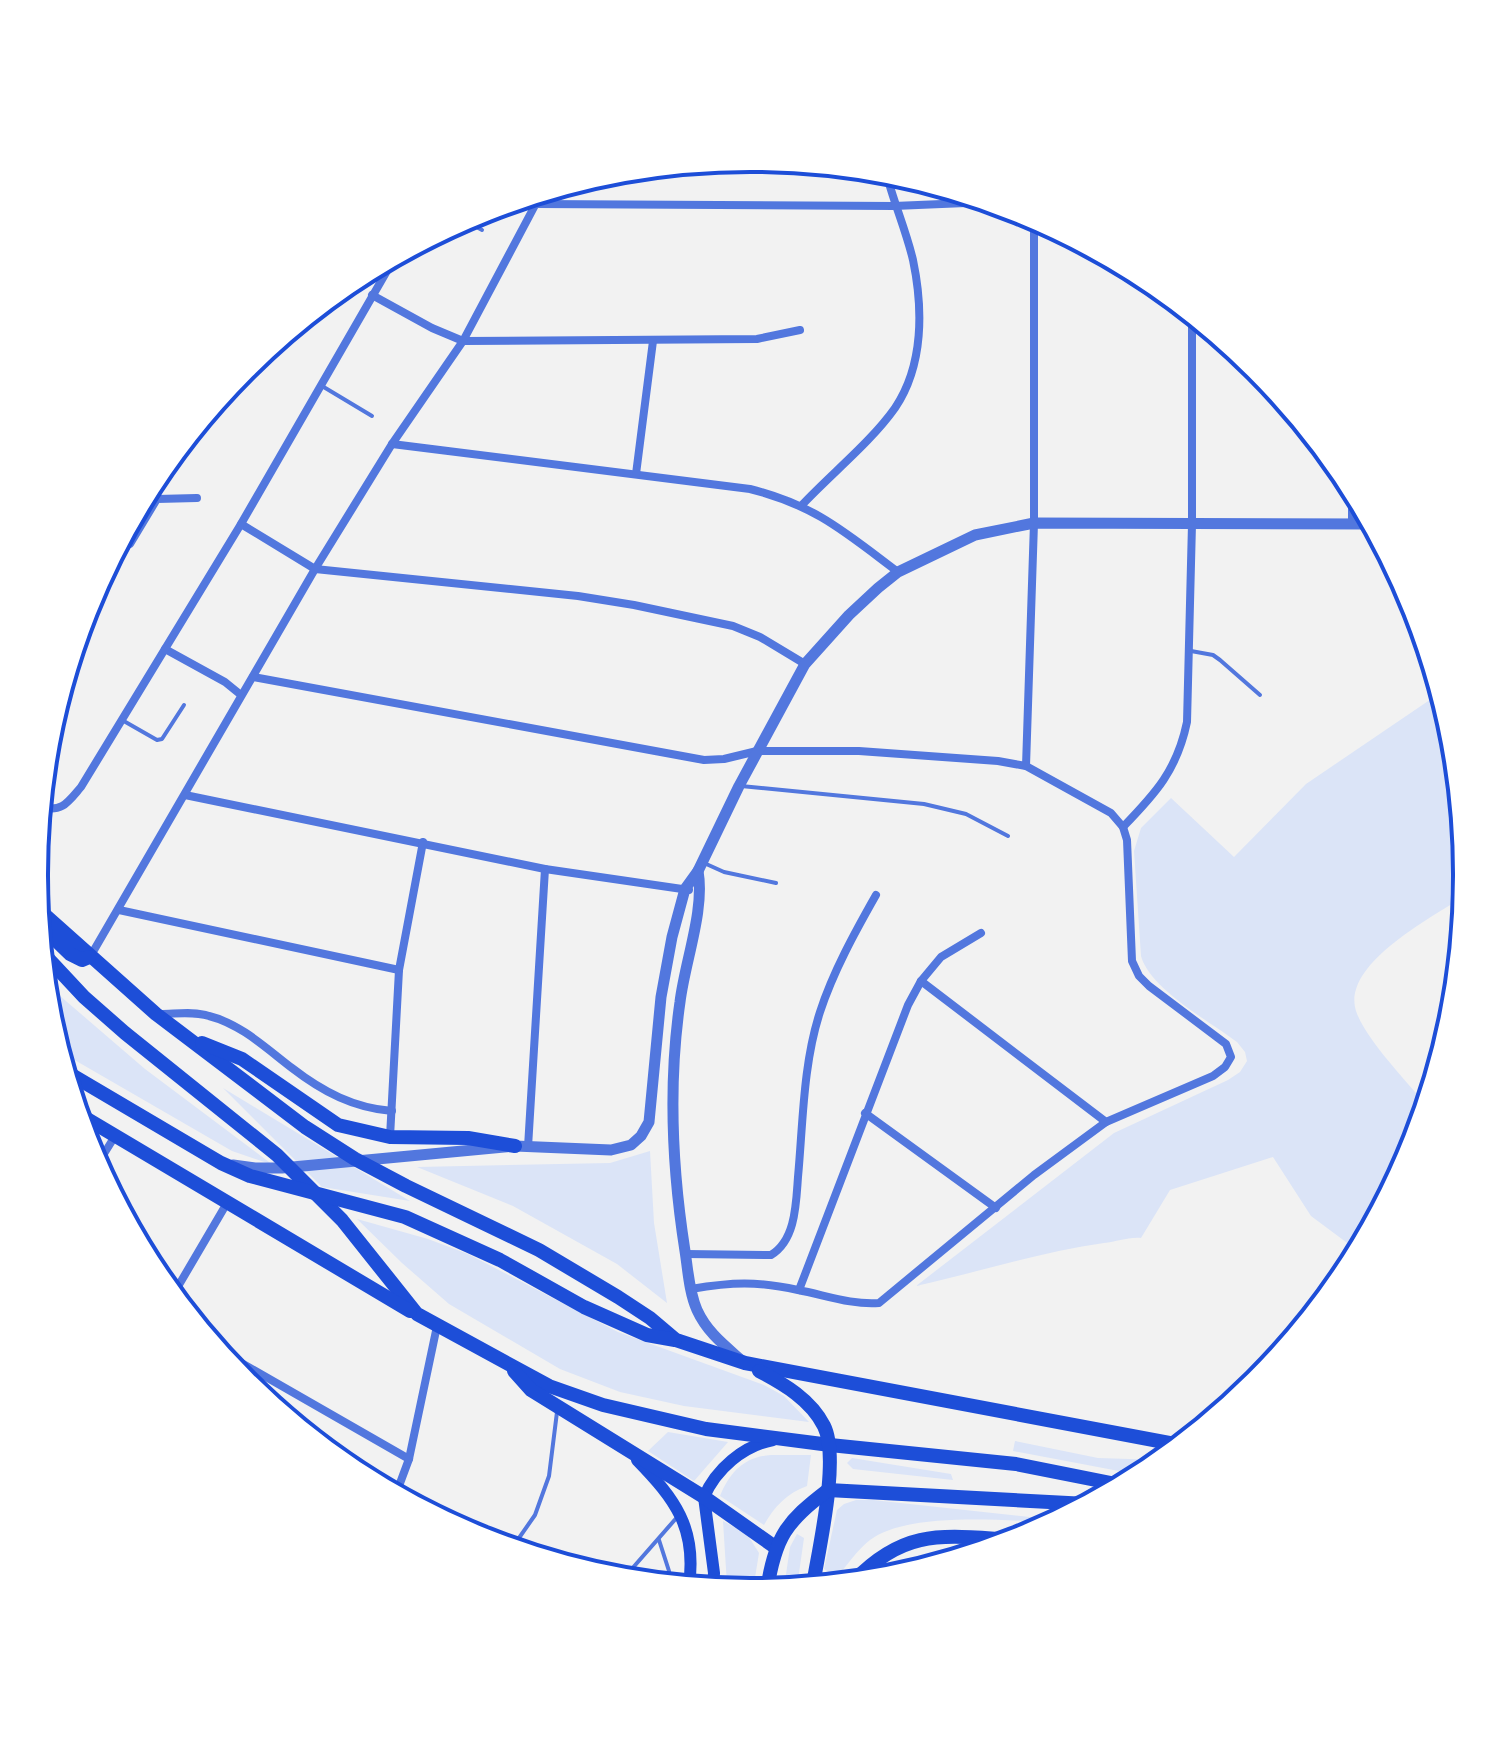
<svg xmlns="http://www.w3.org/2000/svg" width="1501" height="1750" font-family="'Playfair Display',serif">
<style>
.green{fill:#dbe4f7}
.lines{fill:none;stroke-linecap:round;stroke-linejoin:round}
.service{stroke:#5277de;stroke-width:4}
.minor{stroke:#5277de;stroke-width:8}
.tertiary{stroke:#5277de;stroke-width:11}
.secondary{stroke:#1d4ed8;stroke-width:12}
.primary{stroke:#1d4ed8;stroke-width:14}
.rim{fill:none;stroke:#1d4ed8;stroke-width:4}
</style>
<rect width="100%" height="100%" fill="#f2f2f2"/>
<g class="green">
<path d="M1440 693 1453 736 1467 875 1465 896C1434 916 1341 964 1356 1011 1366 1040 1406 1080 1426 1105L1412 1150 1358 1251 1311 1216 1273 1157 1170 1190 1141 1238C1127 1237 1117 1242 1104 1243 1041 1252 978 1272 916 1286L1114 1133 1228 1080 1240 1072 1247 1061 1245 1052 1237 1042C1209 1021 1150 989 1141 956L1134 851 1141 828 1171 798 1234 857 1306 784Z"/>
<path d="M45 983 145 1069 273 1165 232 1151 59 1051 48 1014Z"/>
<path d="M223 1088 410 1201 322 1187Z"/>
<path d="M650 1151 654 1223 667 1303 617 1264 513 1206 417 1167 610 1163Z"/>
<path d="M357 1219 428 1239 468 1254 618 1332 764 1385 784 1396 809 1422 684 1406 620 1392 560 1369 449 1304 402 1263Z"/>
<path d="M668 1432 728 1442 694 1481 648 1451Z"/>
<path d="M1015 1441 1098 1458 1162 1460 1140 1475 1013 1451Z"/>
<path d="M771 1455H811L807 1486C787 1493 774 1507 764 1525L720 1496C730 1472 744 1457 771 1455Z"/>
<path d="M852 1458 951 1474 953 1480 853 1469 847 1463Z"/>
<path d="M856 1500H873L1057 1520 1053 1522C1006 1521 909 1511 870 1540 858 1549 847 1565 837 1577L824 1569 837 1510 844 1504Z"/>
<path d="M723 1521 747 1534 759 1553 753 1590 727 1585Z"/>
<path d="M797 1534 804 1538 797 1587 784 1588 790 1547Z"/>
</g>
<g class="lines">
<g class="service">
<path d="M464 220 482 230"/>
<path d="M322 386 372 416"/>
<path d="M1191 651 1213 655 1220 660 1260 695"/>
<path d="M122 720 157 740 162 739 184 705"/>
<path d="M741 786 924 804 966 814 1008 836"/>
<path d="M704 863 724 872 776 883"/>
<path d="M659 1540 669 1571V1583"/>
<path d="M512 1548 535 1515 549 1476 557 1412"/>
<path d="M623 1579 679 1515"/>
</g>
<g class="minor">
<path d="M535 204 894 206 990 202"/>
<path d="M372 295 432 328 463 341 757 339 800 330"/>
<path d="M392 444 750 489C815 505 846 533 898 572"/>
<path d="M636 474 653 341"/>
<path d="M802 505C831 474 871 442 895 408 924 365 923 308 913 260 906 230 893 201 886 172"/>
<path d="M241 524 315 569 578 596 634 605 733 626 760 637 805 664"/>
<path d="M1352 524V487"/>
<path d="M119 544H130L157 499 197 498"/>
<path d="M165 649 225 682 241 695"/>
<path d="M253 677 704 760 724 759 757 751H859L998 761 1026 766 1111 813 1123 827 1127 840 1132 961 1139 976 1149 986 1226 1044 1231 1057 1225 1067 1213 1076 1106 1122 1034 1175 879 1303C851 1305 825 1295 798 1290 757 1281 732 1282 691 1289"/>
<path d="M1026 766 1034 523V218"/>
<path d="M185 795 545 869 689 890"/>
<path d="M41 807C62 813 68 802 81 787L241 524 395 257"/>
<path d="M1123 827C1156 793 1177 770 1187 722L1192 524V315"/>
<path d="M119 910 399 970"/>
<path d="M90 957 315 569 392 444 463 341 541 194"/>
<path d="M921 981 1106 1122"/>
<path d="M160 1014C176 1014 194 1011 209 1016 241 1024 267 1049 292 1068 323 1092 354 1108 392 1111"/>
<path d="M865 1113 996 1208"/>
<path d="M390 1137 399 970 423 842"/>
<path d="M528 1147 545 869"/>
<path d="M97 1165 115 1136"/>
<path d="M686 1254 771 1255C796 1240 796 1203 798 1177 803 1123 803 1064 820 1012 833 972 855 932 876 895"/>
<path d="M799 1290 908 1005 921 981 941 957 981 933"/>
<path d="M173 1295 227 1203"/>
<path d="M217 1349 409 1459"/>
<path d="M396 1494 409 1459 437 1326"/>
</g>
<g class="tertiary">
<path d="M698 871C705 910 685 961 680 1002 668 1085 672 1168 685 1251 688 1270 689 1292 697 1310 707 1332 724 1345 741 1360"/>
<path d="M233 1165 255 1168H282L515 1146 611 1150 631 1145 641 1136 649 1122 661 997 672 937 685 889 698 871 739 786 805 664 849 615 878 588 898 572 975 535 1034 523 1372 524"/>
</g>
<g class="secondary">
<path d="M637 1460C675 1499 697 1528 689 1585"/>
<path d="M713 1588 714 1573 704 1497C716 1469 743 1446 773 1440"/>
</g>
<g class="primary">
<path d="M37 908 156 1014 305 1127 355 1159 406 1186 539 1250 618 1297 650 1318 676 1340 745 1363 1180 1445"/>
<path d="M39 924 70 954 82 960 89 957"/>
<path d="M42 952 84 997 125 1033 277 1155 342 1220 417 1314 549 1386 603 1405 706 1429 830 1445 1016 1464 1121 1485"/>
<path d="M202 1043 242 1059 338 1125 390 1137 468 1138 515 1146"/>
<path d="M65 1071 221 1163 250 1176 405 1217 500 1260 584 1307 647 1335 675 1340"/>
<path d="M77 1113 410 1311"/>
<path d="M514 1371 531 1390 704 1497 775 1547"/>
<path d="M759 1371C784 1384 811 1400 824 1426 840 1458 819 1548 813 1585"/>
<path d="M854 1581C906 1527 945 1536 1014 1540"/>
<path d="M767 1590C775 1537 786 1522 828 1490L1087 1504"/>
</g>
</g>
<path d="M0 0H1501V1750H0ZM750 172H751A702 702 0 0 1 1453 874V876A702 702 0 0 1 751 1578H750A702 702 0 0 1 48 876V874A702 702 0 0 1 750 172Z" fill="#fff" fill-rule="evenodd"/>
<path class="rim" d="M750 172H751A702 702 0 0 1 1453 874V876A702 702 0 0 1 751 1578H750A702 702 0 0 1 48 876V874A702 702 0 0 1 750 172Z"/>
</svg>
